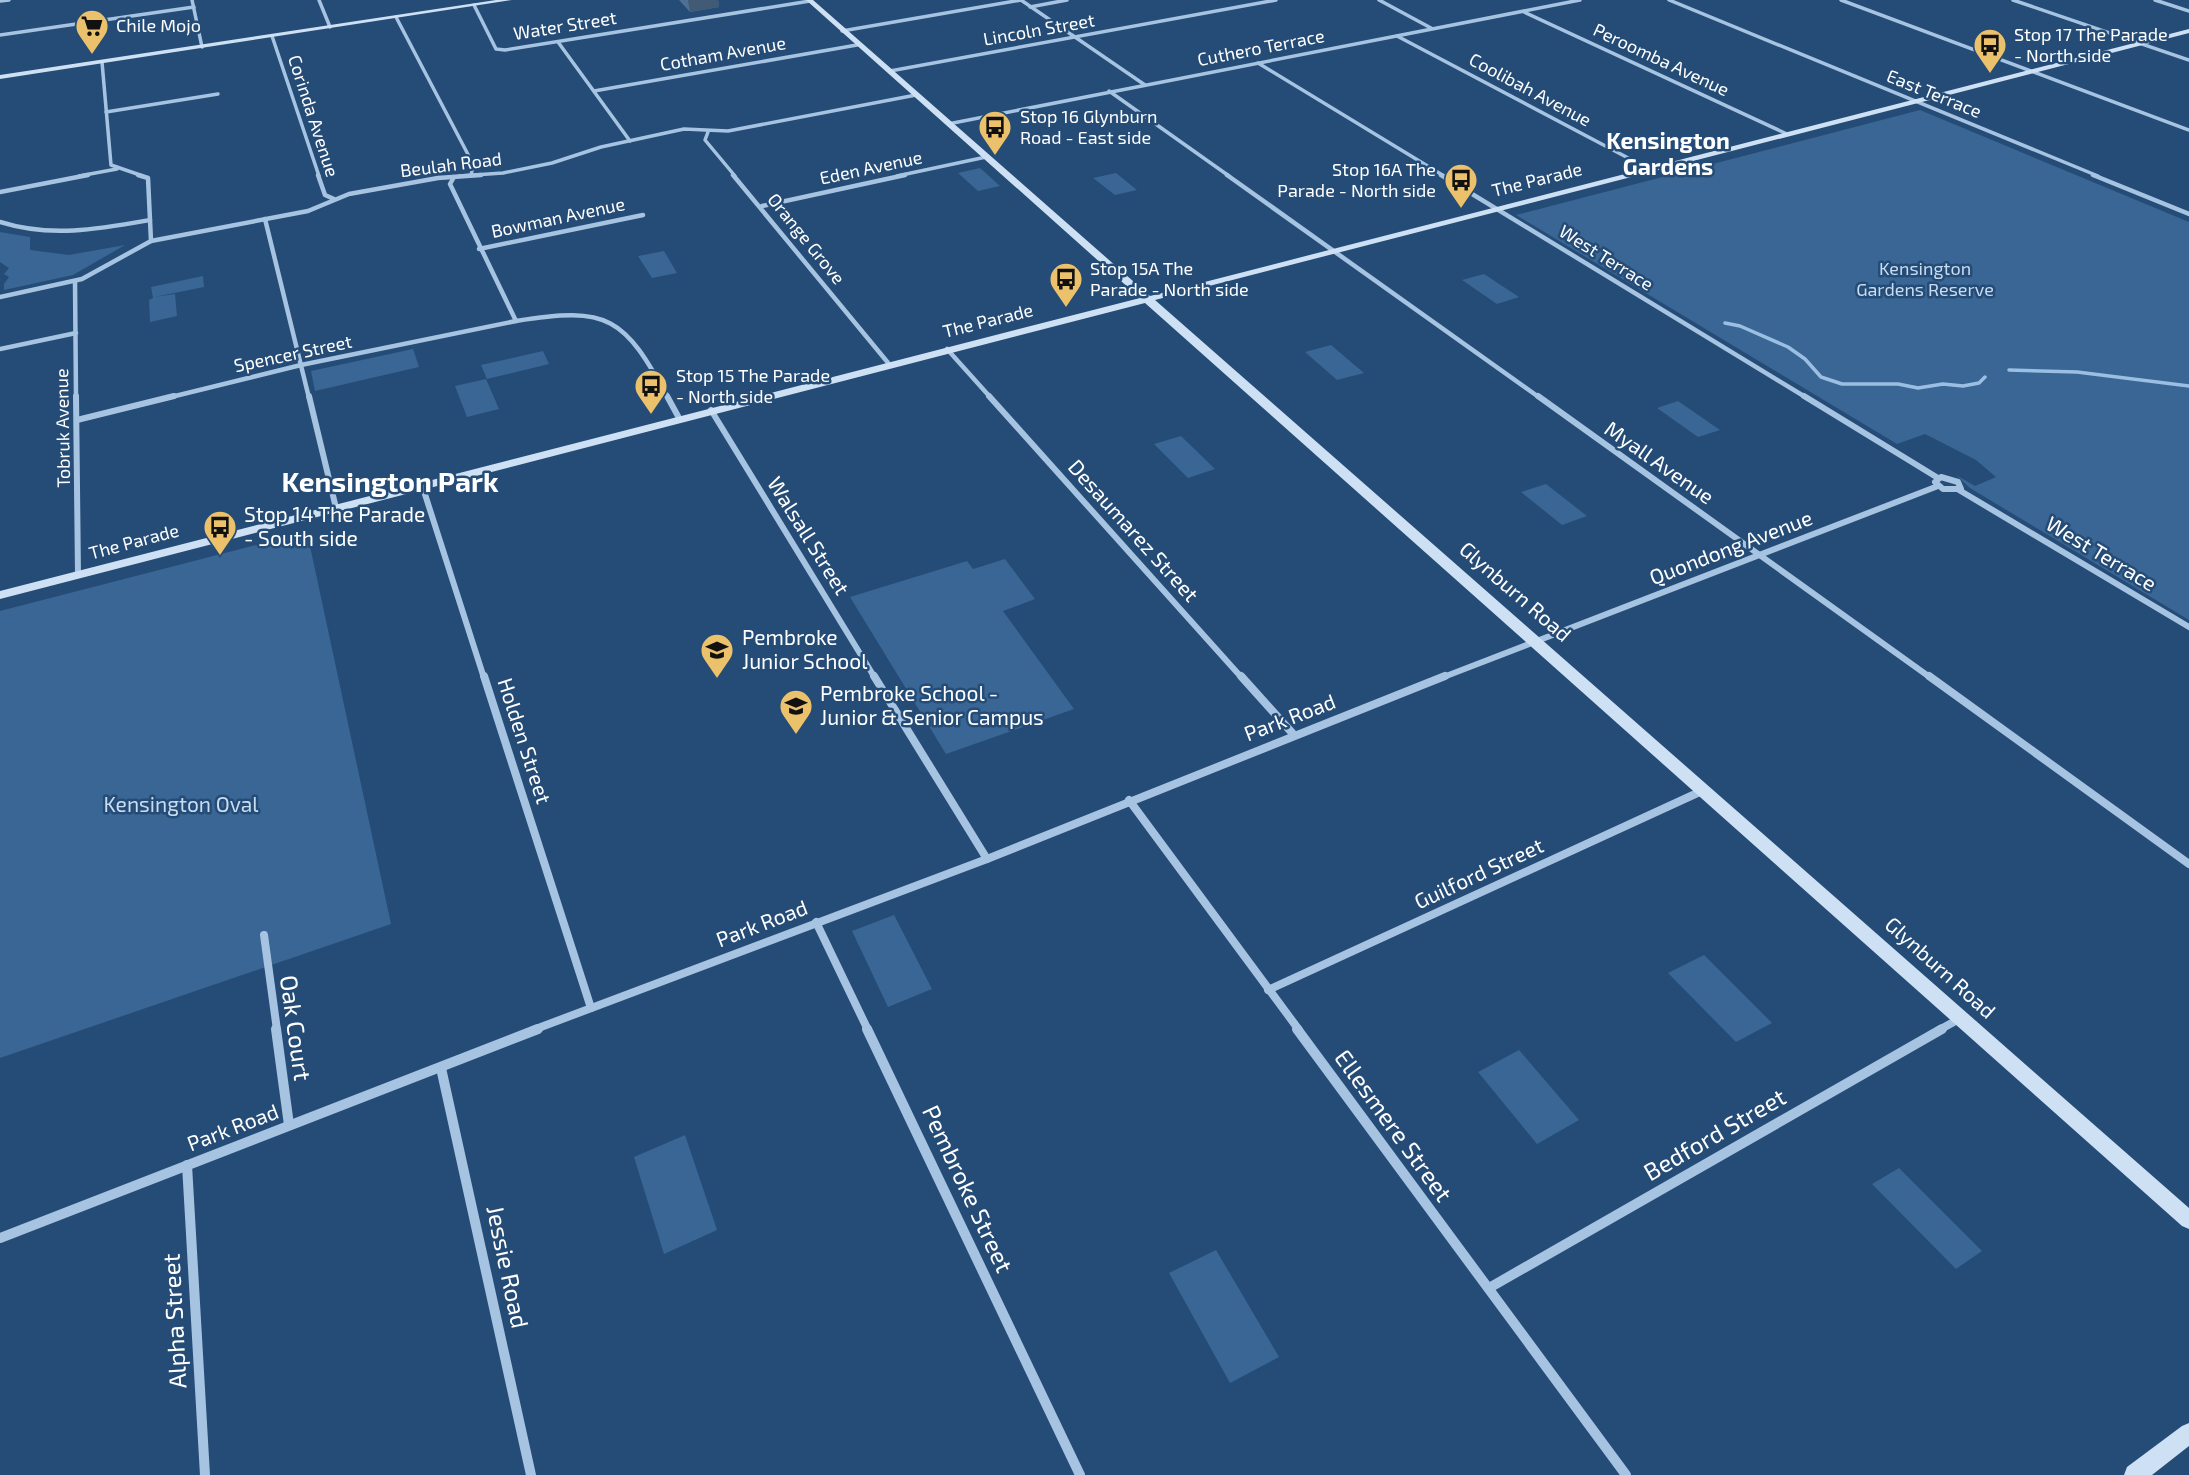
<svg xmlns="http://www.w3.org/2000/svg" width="2189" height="1475" font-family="'Exo 2',sans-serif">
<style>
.green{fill:#396694}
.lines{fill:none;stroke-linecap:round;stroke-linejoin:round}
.stream{stroke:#9abfe3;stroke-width:3.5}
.street-far4{stroke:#a6c4e2;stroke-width:3.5}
.street-far3{stroke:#a6c4e2;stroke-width:4.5}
.street-far2{stroke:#a6c4e2;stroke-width:6}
.street-far1{stroke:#a6c4e2;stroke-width:8}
.street{stroke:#a6c4e2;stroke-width:10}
.secondary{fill:#cee0f3;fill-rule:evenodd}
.wall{fill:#507091}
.shaded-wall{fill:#415b76}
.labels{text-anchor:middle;stroke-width:5;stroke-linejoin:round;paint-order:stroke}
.far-poi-label{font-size:18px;fill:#fff;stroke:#254c76;text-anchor:start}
.far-street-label{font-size:18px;fill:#fff;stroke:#254c76}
.far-park-label{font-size:18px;fill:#c8ddf2;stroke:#254c76}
.street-label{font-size:21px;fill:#fff;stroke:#254c76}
.poi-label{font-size:21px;fill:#fff;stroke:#254c76;text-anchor:start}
.park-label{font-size:21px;fill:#c8ddf2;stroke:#254c76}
.far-district-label{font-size:23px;font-weight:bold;fill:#fff;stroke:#254c76}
.near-street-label{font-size:24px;fill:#fff;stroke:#254c76}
.district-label{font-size:28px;font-weight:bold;fill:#fff;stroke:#254c76}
</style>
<rect width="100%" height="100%" fill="#254c76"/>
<g class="green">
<path d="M1920 110 2189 222V620L1970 488 1956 475 1975 486 1996 477 1976 460 1925 434 1897 444 1516 215Z"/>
<path d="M980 168 1000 186 978 191 958 173Z"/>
<path d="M1116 173 1137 190 1115 195 1093 178Z"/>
<path d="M0 232 30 237V250L69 255 125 245 73 275 4 290V284L9 277 4 274 9 268 0 262Z"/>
<path d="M664 251 677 273 652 278 638 256Z"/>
<path d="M1484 274 1519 297 1497 304 1462 280Z"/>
<path d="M203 276 204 287 154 297 175 294 177 316 150 322 149 300 153 298 151 287Z"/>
<path d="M1331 345 1364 373 1337 380 1305 352Z"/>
<path d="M413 349 419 367 315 391 311 371Z"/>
<path d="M543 351 549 364 487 379 481 365Z"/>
<path d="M486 379 499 409 467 417 455 386Z"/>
<path d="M1678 401 1720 430 1698 437 1657 408Z"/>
<path d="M1181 436 1215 469 1188 478 1154 444Z"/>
<path d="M1546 484 1587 516 1562 525 1521 492Z"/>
<path d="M307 532 391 924 0 1058V611Z"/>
<path d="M1005 559 1035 599 1003 611 1074 709 946 754 850 597 967 561 973 569Z"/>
<path d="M894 915 932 989 888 1007 852 931Z"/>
<path d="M1704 955 1772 1023 1736 1042 1668 973Z"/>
<path d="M1519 1050 1579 1120 1537 1144 1478 1072Z"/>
<path d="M685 1135 717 1230 664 1254 634 1157Z"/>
<path d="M1899 1168 1982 1251 1956 1269 1872 1184Z"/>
<path d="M1216 1250 1279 1357 1230 1383 1169 1273Z"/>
</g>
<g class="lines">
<g class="stream">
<path d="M1725 323 1740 326 1788 347 1805 359 1821 377 1842 384H1898L1918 388 1943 384 1963 386 1979 383 1985 377"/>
<path d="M2009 370 2077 372 2189 386"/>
</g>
<g class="street-far4">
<path d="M192 0 202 47"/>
<path d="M319 0 330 27"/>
<path d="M1021 0 1145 85"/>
<path d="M1379 0 1431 28"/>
<path d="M1669 0 2098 176"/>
<path d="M1841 0 2189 130"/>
<path d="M2013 0 2189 60"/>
<path d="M2155 0 2189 11"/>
<path d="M0 1 9 0"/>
<path d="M474 5 496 49 505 50 810 1"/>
<path d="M1030 7 1067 0"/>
<path d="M1524 12 1787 134"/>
<path d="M396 17 473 164 471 176"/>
<path d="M842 31 1021 0"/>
<path d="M0 35 194 7"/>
<path d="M272 36 319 176"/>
<path d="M1397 36 1649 169"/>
<path d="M558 42 630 141"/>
<path d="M102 62 111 165 143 176"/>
<path d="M1258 63 1444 176"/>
<path d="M890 71 1276 0"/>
<path d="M594 91 857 45"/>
<path d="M1109 91 1229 176"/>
<path d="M106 112 218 94"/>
<path d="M948 124 1580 0"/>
<path d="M708 132 705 140 735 176"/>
<path d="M79 176 117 169"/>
<path d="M459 176 503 173 552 163 601 147 684 129 728 131 916 95"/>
<path d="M897 176 986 157"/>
</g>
<g class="street-far3">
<path d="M138 175 148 178 151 241"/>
<path d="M318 175 325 195 334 199"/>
<path d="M733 175 889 364"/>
<path d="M1227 175 1540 398"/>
<path d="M1441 175 1807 398"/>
<path d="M2093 175 2189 214"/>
<path d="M454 177 450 184 516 321C609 306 624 317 668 398"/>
<path d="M0 192 88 175"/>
<path d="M762 206 905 175"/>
<path d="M265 219 309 398"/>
<path d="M0 222C50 238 99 229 150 220"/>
<path d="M479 249 643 215"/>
<path d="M75 281 76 398"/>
<path d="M0 297 82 279 151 241 308 211 349 194 438 178 481 175"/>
<path d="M0 349 76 333"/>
<path d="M947 349 991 398"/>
<path d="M167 398 301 365 516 321"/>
</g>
<g class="street-far2">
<path d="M76 396 78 575"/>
<path d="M309 396 336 508"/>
<path d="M667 396 679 418"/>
<path d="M989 396 1242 678"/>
<path d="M1538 396 1931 678"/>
<path d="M1804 396 1938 478"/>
<path d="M711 410 875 678"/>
<path d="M77 420 174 396"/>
<path d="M1941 477 1958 482 1961 489H1943L1935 482Z"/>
<path d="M422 485 484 678"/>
<path d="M1959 490 2189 627"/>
<path d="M1441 678 1938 486"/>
</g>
<g class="street-far1">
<path d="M484 676 591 1008"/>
<path d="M874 676 987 859"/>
<path d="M1241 676 1294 735"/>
<path d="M1929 676 2189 864"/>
<path d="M1129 800 1299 1030"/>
<path d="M816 922 868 1030"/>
<path d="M264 935 277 1030"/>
<path d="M1268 990 1704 790"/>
<path d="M533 1030 987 859 1445 676"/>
<path d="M1939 1030 1961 1018"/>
</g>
<g class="street">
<path d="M276 1029 289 1125"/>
<path d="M867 1029 1080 1475"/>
<path d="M1297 1029 1626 1475"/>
<path d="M441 1068 531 1475"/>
<path d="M187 1165 205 1475"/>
<path d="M0 1238 538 1029"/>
<path d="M1489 1288 1942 1029"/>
</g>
<g class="secondary">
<path d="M496 0H512L0 79V75Z"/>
<path d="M806 0H813L1150 296 2189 29V33L1155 300 2189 1208V1229L2182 1226 1145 303 0 599V591L1140 298Z"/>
<path d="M2189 1423V1446L2152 1475H2124L2127 1467 2182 1426Z"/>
</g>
</g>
<path class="wall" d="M679 0H718L719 7 690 12Z"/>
<path class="shaded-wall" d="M688 0H718L719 7 690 12Z"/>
<defs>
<symbol id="supermarket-pin" viewBox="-11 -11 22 30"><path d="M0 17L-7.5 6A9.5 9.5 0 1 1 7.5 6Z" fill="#ebc16b" stroke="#254c76"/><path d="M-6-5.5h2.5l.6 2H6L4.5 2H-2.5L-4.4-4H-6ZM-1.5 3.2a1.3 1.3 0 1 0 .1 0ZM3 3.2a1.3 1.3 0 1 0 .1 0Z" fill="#111"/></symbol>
<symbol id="bus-pin" viewBox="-11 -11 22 30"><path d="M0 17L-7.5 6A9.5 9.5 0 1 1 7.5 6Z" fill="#ebc16b" stroke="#254c76"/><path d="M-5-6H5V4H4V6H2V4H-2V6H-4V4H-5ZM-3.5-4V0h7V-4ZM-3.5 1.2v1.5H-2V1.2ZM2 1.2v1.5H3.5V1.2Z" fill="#111"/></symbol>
<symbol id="school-pin" viewBox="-11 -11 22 30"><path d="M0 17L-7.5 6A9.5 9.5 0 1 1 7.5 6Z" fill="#ebc16b" stroke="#254c76"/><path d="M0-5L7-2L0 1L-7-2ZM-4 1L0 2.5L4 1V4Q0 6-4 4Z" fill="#111"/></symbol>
</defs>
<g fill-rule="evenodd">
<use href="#supermarket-pin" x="73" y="7" width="38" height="52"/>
<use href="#bus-pin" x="1971" y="26" width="38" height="52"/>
<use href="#bus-pin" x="976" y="108" width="38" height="52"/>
<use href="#bus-pin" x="1442" y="161" width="38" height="52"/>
<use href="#bus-pin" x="1047" y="260" width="38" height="52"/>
<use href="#bus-pin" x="632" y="367" width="38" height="52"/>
<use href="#bus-pin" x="201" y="508" width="38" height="52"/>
<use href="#school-pin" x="698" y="631" width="38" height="52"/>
<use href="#school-pin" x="777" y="687" width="38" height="52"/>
</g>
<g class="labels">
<g class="far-poi-label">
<text x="116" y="32">Chile Mojo</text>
<text x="2014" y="41">Stop 17 The Parade<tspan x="2014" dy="21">- North side</tspan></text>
<text x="1020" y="123">Stop 16 Glynburn<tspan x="1020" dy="21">Road - East side</tspan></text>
<text x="1436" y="176" text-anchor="end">Stop 16A The<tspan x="1436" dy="21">Parade - North side</tspan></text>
<text x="1090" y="275">Stop 15A The<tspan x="1090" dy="21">Parade - North side</tspan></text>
<text x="676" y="382">Stop 15 The Parade<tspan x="676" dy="21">- North side</tspan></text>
</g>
<g class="far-street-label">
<text transform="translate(565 26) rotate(-9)" y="6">Water Street</text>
<text transform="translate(1039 30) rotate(-10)" y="6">Lincoln Street</text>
<text transform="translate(1261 48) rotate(-11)" y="6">Cuthero Terrace</text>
<text transform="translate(723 54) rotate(-10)" y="6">Cotham Avenue</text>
<text transform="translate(1661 60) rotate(25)" y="6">Peroomba Avenue</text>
<text transform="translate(1530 90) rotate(28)" y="6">Coolibah Avenue</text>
<text transform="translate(1934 94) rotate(22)" y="6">East Terrace</text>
<text transform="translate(313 116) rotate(72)" y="6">Corinda Avenue</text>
<text transform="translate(451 165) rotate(-7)" y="6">Beulah Road</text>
<text transform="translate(871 168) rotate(-12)" y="6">Eden Avenue</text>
<text transform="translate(1537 180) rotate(-14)" y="6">The Parade</text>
<text transform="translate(558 218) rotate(-12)" y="6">Bowman Avenue</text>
<text transform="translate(806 239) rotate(51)" y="6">Orange Grove</text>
<text transform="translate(1606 258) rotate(32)" y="6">West Terrace</text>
<text transform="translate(988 321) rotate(-14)" y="6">The Parade</text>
<text transform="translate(293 354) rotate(-12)" y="6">Spencer Street</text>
<text transform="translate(63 428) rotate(-91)" y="6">Tobruk Avenue</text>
<text transform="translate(134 542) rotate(-15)" y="6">The Parade</text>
</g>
<g class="far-park-label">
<text x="1925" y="275">Kensington<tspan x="1925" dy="21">Gardens Reserve</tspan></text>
</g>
<g class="street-label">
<text transform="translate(1659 463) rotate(35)" y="7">Myall Avenue</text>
<text transform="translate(1133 531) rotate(48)" y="7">Desaumarez Street</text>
<text transform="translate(808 536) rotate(58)" y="7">Walsall Street</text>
<text transform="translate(1731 548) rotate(-21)" y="7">Quondong Avenue</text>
<text transform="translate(2101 554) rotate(31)" y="7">West Terrace</text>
<text transform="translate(1515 592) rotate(41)" y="7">Glynburn Road</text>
<text transform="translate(1290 718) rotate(-21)" y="7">Park Road</text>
<text transform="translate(524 741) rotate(72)" y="7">Holden Street</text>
<text transform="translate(1479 874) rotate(-25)" y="7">Guilford Street</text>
<text transform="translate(762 924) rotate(-21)" y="7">Park Road</text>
<text transform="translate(1940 968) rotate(42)" y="7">Glynburn Road</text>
<text transform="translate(233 1128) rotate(-21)" y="7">Park Road</text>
</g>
<g class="poi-label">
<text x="244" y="522">Stop 14 The Parade<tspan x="244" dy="24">- South side</tspan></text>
<text x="742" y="645">Pembroke<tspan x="742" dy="24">Junior School</tspan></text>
<text x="820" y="701">Pembroke School -<tspan x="820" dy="24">Junior &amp; Senior Campus</tspan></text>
</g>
<g class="park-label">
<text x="181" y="812">Kensington Oval</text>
</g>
<g class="far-district-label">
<text x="1668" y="149">Kensington<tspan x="1668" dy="26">Gardens</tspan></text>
</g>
<g class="near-street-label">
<text transform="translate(295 1028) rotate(82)" y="8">Oak Court</text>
<text transform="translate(1393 1126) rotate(54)" y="8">Ellesmere Street</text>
<text transform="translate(1715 1135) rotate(-30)" y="8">Bedford Street</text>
<text transform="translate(967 1189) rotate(65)" y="8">Pembroke Street</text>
<text transform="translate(507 1267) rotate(78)" y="8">Jessie Road</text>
<text transform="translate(175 1321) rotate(-93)" y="8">Alpha Street</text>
</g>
<g class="district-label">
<text x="390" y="492">Kensington Park</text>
</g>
</g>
</svg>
